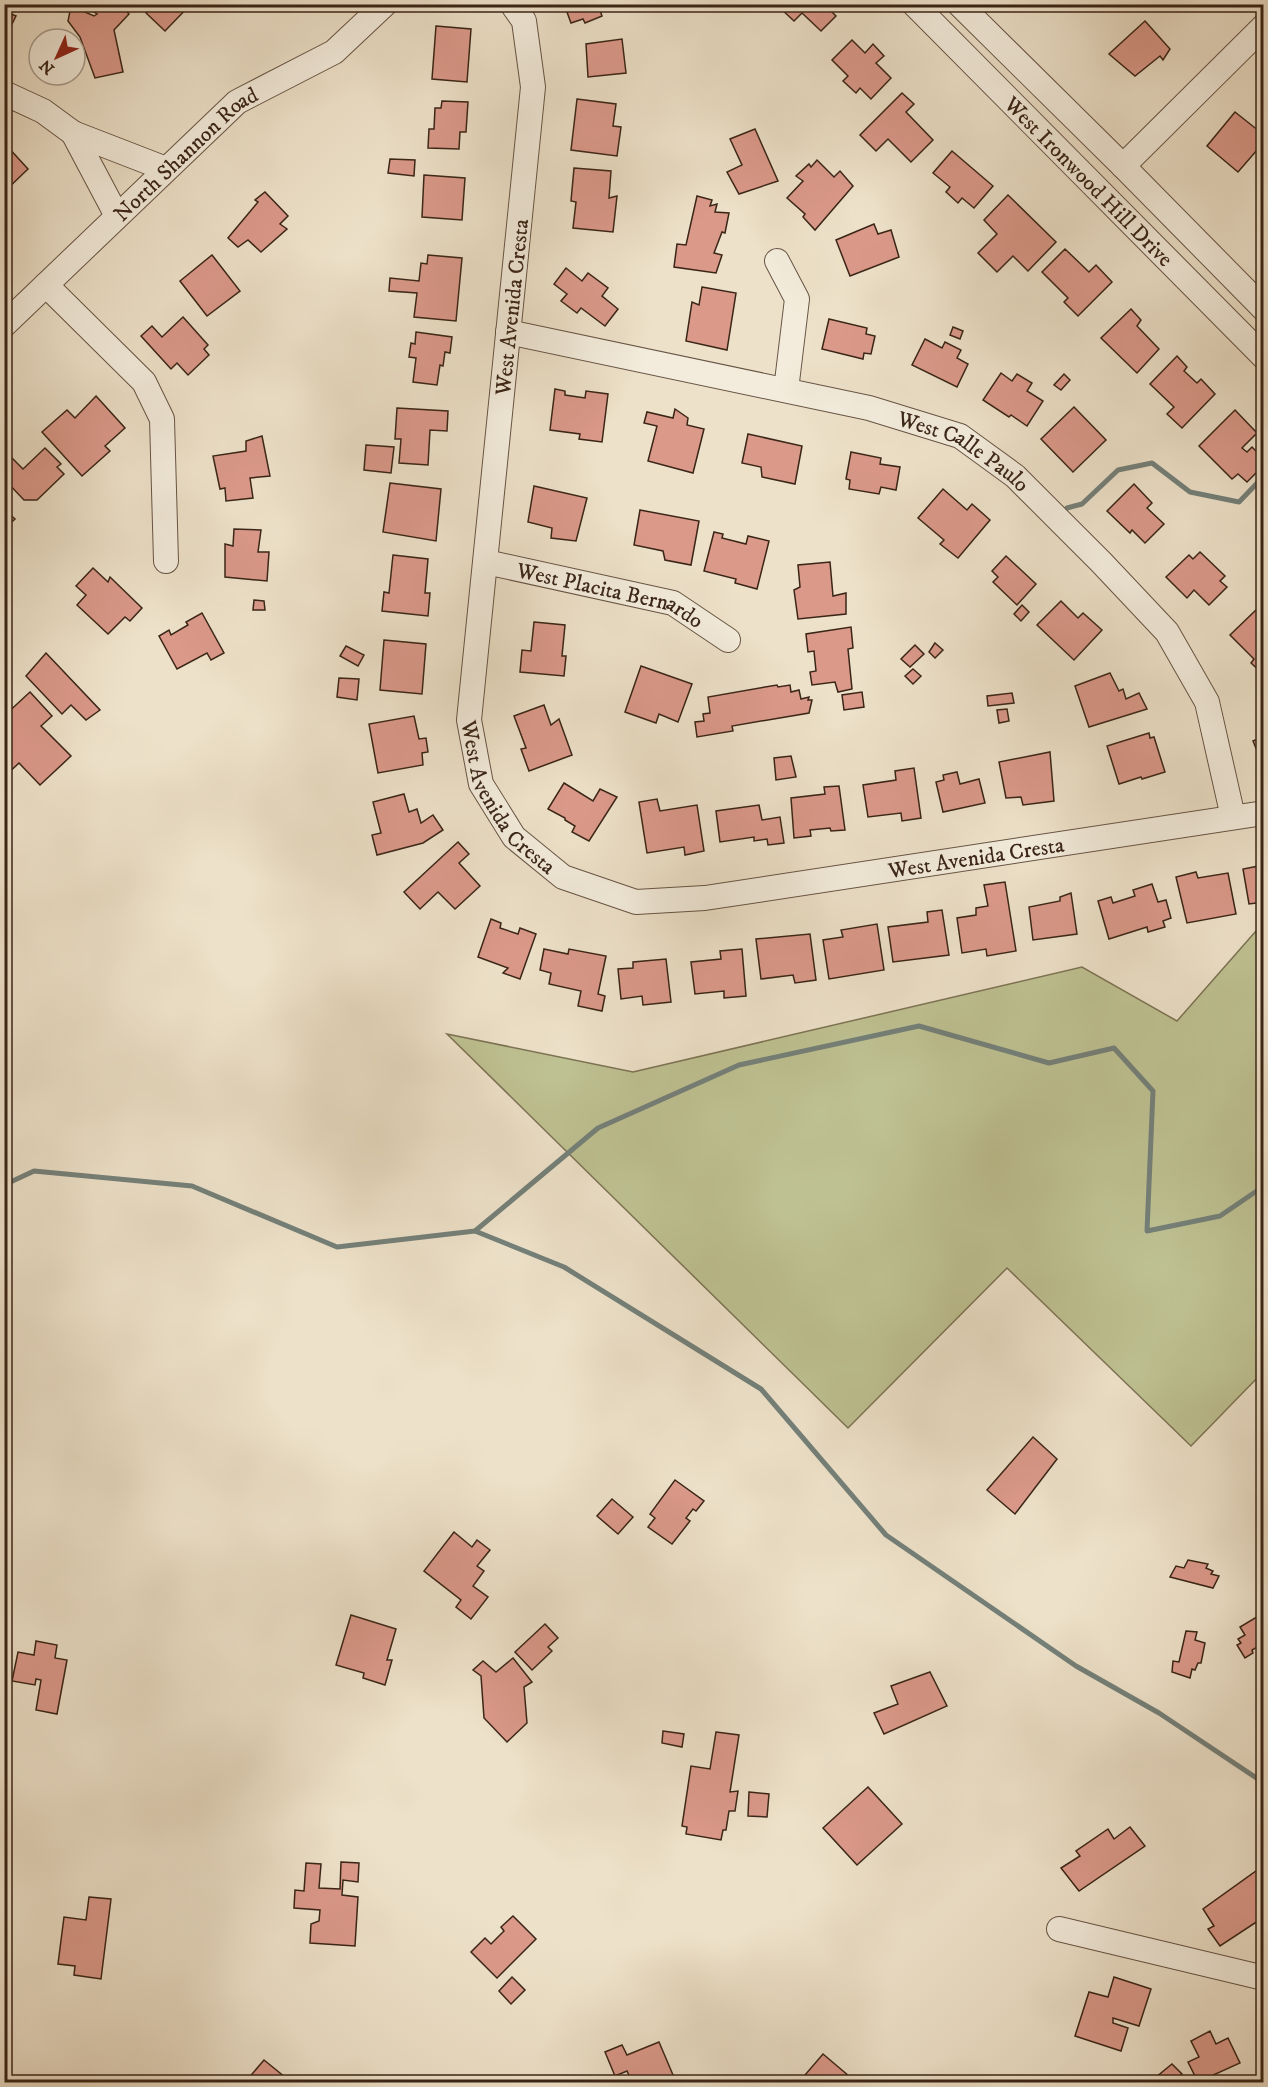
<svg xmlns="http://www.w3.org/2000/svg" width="1268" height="2087" font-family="'IM FELL DW Pica',serif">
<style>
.green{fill:#bec192;stroke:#7c7354;stroke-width:1.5}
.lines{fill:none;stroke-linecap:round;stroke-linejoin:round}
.stream{stroke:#748079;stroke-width:5}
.building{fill:#db998a;stroke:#3a2517;stroke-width:1.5}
.minor-casing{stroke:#675444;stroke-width:26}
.minor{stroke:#f3ecdc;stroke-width:24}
.labels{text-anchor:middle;stroke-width:6;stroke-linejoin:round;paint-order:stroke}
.street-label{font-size:22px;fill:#3a2517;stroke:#f3ecdc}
</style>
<rect width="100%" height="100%" fill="#ede1c9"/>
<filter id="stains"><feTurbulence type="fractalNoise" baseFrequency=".00333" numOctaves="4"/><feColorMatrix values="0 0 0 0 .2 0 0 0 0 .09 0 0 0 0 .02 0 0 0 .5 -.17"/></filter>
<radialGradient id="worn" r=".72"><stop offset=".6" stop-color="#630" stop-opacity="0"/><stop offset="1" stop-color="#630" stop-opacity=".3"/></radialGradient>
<path class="green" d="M1263 923V1372L1191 1446 1007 1268 848 1428 447 1034 633 1072 1082 967 1177 1021Z"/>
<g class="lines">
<g class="stream">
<path d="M1067 508 1082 504 1118 470 1152 463 1190 492 1239 502 1264 476"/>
<path d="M4 1185 34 1171 192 1186 337 1247 475 1231 598 1128 739 1065 919 1026 1049 1063 1114 1048 1153 1091 1147 1231 1220 1216 1264 1186"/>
<path d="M475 1231 564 1267 761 1389 886 1535 1076 1666 1159 1713 1264 1783"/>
</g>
</g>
<g class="building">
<path d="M4 4H15L11 14 16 16 12 24 4 21Z"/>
<path d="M89 4H120L129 14 114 30 123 72 95 78 80 37 68 21 71 6 94 16 97 14 87 7Z"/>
<path d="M154 4H191L165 31 146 13Z"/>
<path d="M564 4H605L607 8 600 10 602 16 585 23 583 19 571 23Z"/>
<path d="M780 4H824L836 16 821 31 802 13 794 21 778 6Z"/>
<path d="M1145 21 1170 49 1163 60 1160 56 1135 76 1109 54Z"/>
<path d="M436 26 471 29 467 82 432 79Z"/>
<path d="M622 39 626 73 588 77 586 44Z"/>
<path d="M852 40 865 53 873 44 884 56 876 63 891 78 871 99 860 88 856 93 843 81 848 76 832 60Z"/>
<path d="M902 93 914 104 906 112 933 140 911 162 888 139 876 151 860 135Z"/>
<path d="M577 99 616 104 613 126 621 127 617 156 571 150Z"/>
<path d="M442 101 468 102 466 132H460L459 149 428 148 429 129H434L435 108H441Z"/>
<path d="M1235 112 1264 135V142L1238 172 1207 146Z"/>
<path d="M755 129 778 181 739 194 727 172 742 165 730 139Z"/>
<path d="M6 145 28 169 4 192V146Z"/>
<path d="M952 151 993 186 974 208 962 198 958 203 946 192 950 187 933 173Z"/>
<path d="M390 159 415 160 414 176 388 173Z"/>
<path d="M817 160 834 177 840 171 853 186 815 230 803 217 805 214 787 198 803 181 796 176 809 164 811 167Z"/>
<path d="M574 168 611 171 609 198 617 196 613 232 573 228 576 202 571 201Z"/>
<path d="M424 175 465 178 462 220 422 217Z"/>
<path d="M265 192 288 216 280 224 287 229 261 252 248 240 238 247 228 238 258 202 255 200Z"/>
<path d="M1008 195 1056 242 1028 271 1013 256 997 272 978 253 997 234 984 220Z"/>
<path d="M697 196 712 200 710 206 717 204 715 212 729 213 725 233 722 232 714 253 722 255 716 273 674 267 677 244 686 245Z"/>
<path d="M874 224 878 234 891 230 899 257 850 276 836 240Z"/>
<path d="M1065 249 1089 272 1096 265 1112 282 1078 316 1064 302 1068 298 1042 272Z"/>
<path d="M212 255 240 291 207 316 180 281Z"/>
<path d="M428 255 462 258 456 321 414 317 417 293 389 291 390 278 419 281 421 263 427 264Z"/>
<path d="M566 268 582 281 588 273 608 288 602 296 618 309 605 326 581 308 577 313 561 301 567 294 554 284Z"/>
<path d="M702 287 736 293 727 350 686 341 692 302 699 305Z"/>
<path d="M1131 309 1141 320 1137 326 1159 349 1137 373 1101 338Z"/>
<path d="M183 317 208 345 204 349 209 355 188 375 177 363 171 369 141 336 152 326 162 337Z"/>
<path d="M829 319 867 328 866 334 875 336 871 354 864 353 863 359 822 349Z"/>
<path d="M953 327 963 331 960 339 950 335Z"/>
<path d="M416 332 452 337 450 353 445 352 443 366 440 365 437 385 413 382 416 358 409 357 411 343 415 344Z"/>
<path d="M925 339 942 348 945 342 961 350 957 358 968 364 957 387 912 365Z"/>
<path d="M1177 356 1187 367 1184 371 1197 383 1201 379 1215 394 1182 428 1167 414 1174 407 1150 384Z"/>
<path d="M1001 373 1012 381 1017 374 1032 383 1027 391 1043 401 1027 426 1011 415 1009 417 983 400Z"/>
<path d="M1064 374 1070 380 1061 390 1054 385Z"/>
<path d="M555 389 565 391V395L585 398 586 391 608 394 602 442 579 439 580 434 550 430Z"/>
<path d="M96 396 125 428 105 446 110 451 82 476 42 432 67 410 75 418Z"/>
<path d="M1074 407 1106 440 1073 472 1041 439Z"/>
<path d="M397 408 448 411 447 431 430 430 428 465 399 463 401 439H395Z"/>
<path d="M675 409 688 418 687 425 704 429 693 473 648 461 657 426 644 423 647 412 673 418Z"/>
<path d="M1235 410 1257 433 1242 448 1247 452 1252 447 1264 459V465L1247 482 1238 474 1232 479 1199 446Z"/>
<path d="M748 434 802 446 795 484 762 477 761 467 742 463Z"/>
<path d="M262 436 270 476 250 478 253 498 226 501 225 488 220 489 213 456 246 451V441Z"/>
<path d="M366 445 394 447 391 473 364 470Z"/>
<path d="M45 448 61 464 57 467 64 474 37 500H24L4 479V463L11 457 23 469Z"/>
<path d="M851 452 881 458 880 464 900 467 896 490 881 487 879 494 849 489 850 480 846 479Z"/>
<path d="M390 483 441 489 436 541 383 532Z"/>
<path d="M1134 484 1152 503 1147 508 1164 524 1145 543 1132 530 1130 533 1107 511Z"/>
<path d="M534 486 587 498 576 541 551 538 552 528 528 522Z"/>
<path d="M943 489 967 510 972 504 990 520 958 558 940 544 944 540 918 518Z"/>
<path d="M4 509 15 519 4 529Z"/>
<path d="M640 510 699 521 691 565 665 560 663 551 634 545Z"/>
<path d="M234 529 261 530 258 552H269L267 581 225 577V544L233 546Z"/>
<path d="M714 532 723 534 722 538 746 544 748 536 769 541 757 589 735 583 736 579 704 571Z"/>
<path d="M1200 552 1225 576 1220 581 1227 587 1209 605 1194 590 1187 598 1166 577 1189 555 1193 559Z"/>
<path d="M393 555 428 559 425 593H430L428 616 382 611 384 592 389 593Z"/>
<path d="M1006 556 1036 584 1017 605 993 582 998 577 992 571Z"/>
<path d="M830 562 833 596 846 593V614L798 619 794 590 800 587 798 565Z"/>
<path d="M93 568 108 582 110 577 142 608 130 621 125 617 108 634 77 605 86 595 76 586Z"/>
<path d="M254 600 264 601 265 610H253Z"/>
<path d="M1061 601 1078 618 1083 613 1102 630 1074 660 1037 625Z"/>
<path d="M1022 605 1029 612 1021 621 1014 614Z"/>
<path d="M1257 609 1264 616V675L1251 663 1254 659 1230 635Z"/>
<path d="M202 613 224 653 211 660 207 653 177 669 159 636 169 630 171 635 188 625 186 622Z"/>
<path d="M534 622 565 625 562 656H566L564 676 520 672 522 650 531 651Z"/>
<path d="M851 627 853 648 848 649 852 689 838 692 835 682 812 685 810 672 816 671 814 651 808 652 806 634Z"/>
<path d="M384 640 426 644 422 694 380 690Z"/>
<path d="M935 643 943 650 935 658 929 652Z"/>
<path d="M915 645 924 654 910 667 901 659Z"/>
<path d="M346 646 364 655 358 666 340 656Z"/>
<path d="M46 653 100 710 86 720 71 705 62 714 26 676Z"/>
<path d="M641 666 692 684 678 722 659 714 656 723 625 712Z"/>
<path d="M913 669 921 676 913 684 905 676Z"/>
<path d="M1110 673 1119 691 1123 689 1126 699 1139 693 1147 709 1089 727 1075 686Z"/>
<path d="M339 678 359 679 357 700 337 697Z"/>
<path d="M777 685 778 687 790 685 791 692 799 690 801 699 809 697 808 700H812L809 713 732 726 733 731 697 737 695 722 704 721 703 714 710 713 708 697Z"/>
<path d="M30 692 52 716 41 726 71 756 40 785 19 763 4 777V716Z"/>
<path d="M862 692 864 707 844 710 842 695Z"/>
<path d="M1012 693 1014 703 988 706 987 696Z"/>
<path d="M544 705 551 725 559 719 572 755 529 771 521 749 526 748 514 716Z"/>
<path d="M1007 709 1009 721 999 723 997 710Z"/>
<path d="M414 716 419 739 426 738 428 752 422 753 423 765 378 773 369 724Z"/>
<path d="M1264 727V768L1253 741 1263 737 1259 728Z"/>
<path d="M1149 733 1150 738 1154 737 1165 772 1142 779 1141 777 1119 784 1107 746Z"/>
<path d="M1050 752 1054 801 1023 805 1021 797 1006 798 999 762Z"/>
<path d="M791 756 796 777 776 780 774 758Z"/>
<path d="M914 768 921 818 902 821 901 813 868 817 863 785 896 780 895 771Z"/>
<path d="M957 772 960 784 979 779 985 803 943 812 936 782 944 780 943 775Z"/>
<path d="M564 783 593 801 600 789 617 797 589 841 572 832 575 826 565 820V818L548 809Z"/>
<path d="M839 786 845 830 831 831 830 828 810 830 811 836 794 838 791 798 825 794 824 787Z"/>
<path d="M404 794 409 812 417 809 421 823 433 815 443 830 423 843 377 855 372 835 381 833 373 802Z"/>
<path d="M657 799 660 811 697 805 704 851 685 855 684 847 647 853 639 802Z"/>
<path d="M759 805 762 820 780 817 784 843 768 845 767 839 754 841V837L720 842 716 811Z"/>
<path d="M458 842 469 854 459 863 480 886 455 909 438 892 420 909 404 892Z"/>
<path d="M1264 865V902L1249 904 1243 869Z"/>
<path d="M1196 872 1198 878 1228 873 1236 914 1187 923 1176 877Z"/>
<path d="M1005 882 1016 951 987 956 986 949 962 953 957 918 976 915V908L988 906 984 885Z"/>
<path d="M1152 884 1158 902 1166 900 1171 918 1163 921 1165 927 1148 932 1147 927 1109 939 1098 901 1111 897 1113 903 1135 896 1133 890Z"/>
<path d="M1071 893 1077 934 1033 940 1029 907 1060 901V897Z"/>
<path d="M942 910 949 955 893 962 888 927 928 922 927 912Z"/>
<path d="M491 919 501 923 500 928 518 934 520 928 536 934 520 979 503 973 508 968 478 957Z"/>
<path d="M877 924 884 970 829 979 823 940 843 937 841 930Z"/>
<path d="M810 934 816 980 795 983 793 975 761 979 756 939Z"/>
<path d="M544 949 568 954 569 949 606 956 598 994 605 996 602 1011 578 1006 581 991 549 984 551 973 540 970Z"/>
<path d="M742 949 746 996 724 998V991L695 994 691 962 721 959 720 951Z"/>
<path d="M666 959 671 1002 643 1005 642 996 621 999 618 969 633 968V962Z"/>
<path d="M1033 1437 1057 1459 1015 1514 987 1490Z"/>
<path d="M675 1480 704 1501 696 1511 693 1509 686 1518 690 1521 672 1544 648 1527 655 1518 650 1514Z"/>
<path d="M612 1499 633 1517 618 1534 597 1516Z"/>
<path d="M454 1532 472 1547 477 1540 490 1550 477 1566 484 1571 473 1586 488 1597 471 1619 456 1607 461 1600 424 1571Z"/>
<path d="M1188 1560 1208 1564 1206 1568 1213 1571 1211 1574 1219 1576 1213 1588 1170 1577 1176 1566 1184 1568Z"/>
<path d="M351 1615 396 1629 387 1660H392L385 1685 363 1678 364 1673 336 1665Z"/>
<path d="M1260 1615 1264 1621V1643L1252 1650 1253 1653 1245 1658 1237 1645 1241 1643 1238 1639 1245 1635 1240 1627Z"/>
<path d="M545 1624 558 1638 548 1647 552 1651 532 1670 515 1652Z"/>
<path d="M1186 1631 1197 1632 1195 1640 1205 1643 1201 1663H1198L1195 1670 1192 1669 1190 1678 1172 1672 1173 1661 1179 1662Z"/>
<path d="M36 1641 57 1645 55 1658 67 1660 57 1714 36 1710 41 1680 36 1679 35 1685 12 1681 18 1652 34 1655Z"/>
<path d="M513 1658 532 1682 524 1687 527 1723 507 1742 484 1718 481 1676 473 1670 483 1661 496 1672Z"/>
<path d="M930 1672 947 1706 884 1734 874 1713 898 1704 891 1686Z"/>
<path d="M663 1731 684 1734 682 1747 662 1743Z"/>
<path d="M716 1732 739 1735 730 1792 738 1791 735 1811H729L726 1830H723L721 1840 686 1834 687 1827 682 1826 691 1766 710 1769Z"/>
<path d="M868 1787 902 1824 857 1865 823 1828Z"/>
<path d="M749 1792 769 1794 767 1817 748 1816Z"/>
<path d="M1130 1827 1145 1846 1079 1891 1061 1868 1080 1856 1076 1851 1108 1829 1114 1839Z"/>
<path d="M341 1862 359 1863 358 1882 343 1880 342 1895 358 1897 355 1946 310 1943 311 1924 319 1921 320 1910 294 1908 295 1890 304 1891 306 1863 321 1864 319 1888 340 1889Z"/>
<path d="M1263 1866 1264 1917 1220 1946 1208 1929 1214 1926 1203 1909Z"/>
<path d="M89 1897 111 1899 101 1979 74 1975 75 1966 58 1964 64 1917 86 1920Z"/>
<path d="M513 1916 536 1939 497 1978 471 1952 485 1938 491 1944 504 1931 501 1927Z"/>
<path d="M512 1977 525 1990 511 2004 499 1991Z"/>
<path d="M1114 1977 1151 1989 1139 2026 1113 2018V2023L1128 2028 1121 2051 1075 2036 1089 1992 1108 1997Z"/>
<path d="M1210 2031 1216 2044 1228 2038 1240 2063 1198 2082 1188 2062 1199 2057 1191 2041Z"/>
<path d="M659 2042 676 2082H632L627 2071 615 2076 605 2052 622 2045 627 2055Z"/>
<path d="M823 2054 856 2082H799Z"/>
<path d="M264 2060 291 2082H250L247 2080Z"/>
<path d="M1172 2064 1182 2074 1173 2082H1150Z"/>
</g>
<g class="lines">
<defs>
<g id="minor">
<path id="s1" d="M512 4 524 21 533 87 469 720 481 784 514 837 563 877 636 902 705 898 1264 813"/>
<path id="s2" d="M914 4 1264 357"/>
<path d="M959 4 1123 166 1264 309"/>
<path d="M4 93 43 111 73 133 117 216"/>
<path d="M73 133 166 169"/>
<path d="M1123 166 1264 26"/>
<path d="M777 261 797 299 786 390"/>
<path d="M46 285 144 382 162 419 166 561"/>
<path id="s3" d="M4 325 237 102 334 52 385 4"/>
<path id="s4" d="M508 332 869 408 960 436 1015 476 1101 562 1167 632 1207 702 1233 817"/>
<path id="s5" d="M486 562 673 603 728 640"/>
<path d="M1059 1929 1264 1978"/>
</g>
</defs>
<use href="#minor" class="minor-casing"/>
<use href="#minor" class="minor"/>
</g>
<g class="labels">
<g class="street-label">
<text dy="8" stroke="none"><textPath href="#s3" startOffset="250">North Shannon Road</textPath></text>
<text dy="8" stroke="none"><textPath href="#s2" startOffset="249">West Ironwood Hill Drive</textPath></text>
<text transform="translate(511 307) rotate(-84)" y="8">West Avenida Cresta</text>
<text dy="8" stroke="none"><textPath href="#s4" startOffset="474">West Calle Paulo</textPath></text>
<text dy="8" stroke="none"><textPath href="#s5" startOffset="129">West Placita Bernardo</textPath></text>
<text dy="8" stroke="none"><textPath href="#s1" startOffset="813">West Avenida Cresta</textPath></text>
<text dy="8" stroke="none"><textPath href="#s1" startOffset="1335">West Avenida Cresta</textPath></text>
</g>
</g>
<rect width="1268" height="2087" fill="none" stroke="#ede1c9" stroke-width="24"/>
<rect x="6" y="6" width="1256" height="2075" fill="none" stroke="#3a2517" stroke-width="3"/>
<rect x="12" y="12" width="1244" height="2063" fill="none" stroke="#3a2517" stroke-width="1.5"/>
<g transform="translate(57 57) rotate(225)"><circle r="28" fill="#f3ecdc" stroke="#a99c8d" stroke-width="1.5"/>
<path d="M0-4.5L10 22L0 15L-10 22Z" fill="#8f2418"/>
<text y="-9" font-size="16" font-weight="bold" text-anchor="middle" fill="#3a2517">N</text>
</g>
<rect width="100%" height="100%" filter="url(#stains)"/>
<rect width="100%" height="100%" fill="url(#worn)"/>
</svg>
